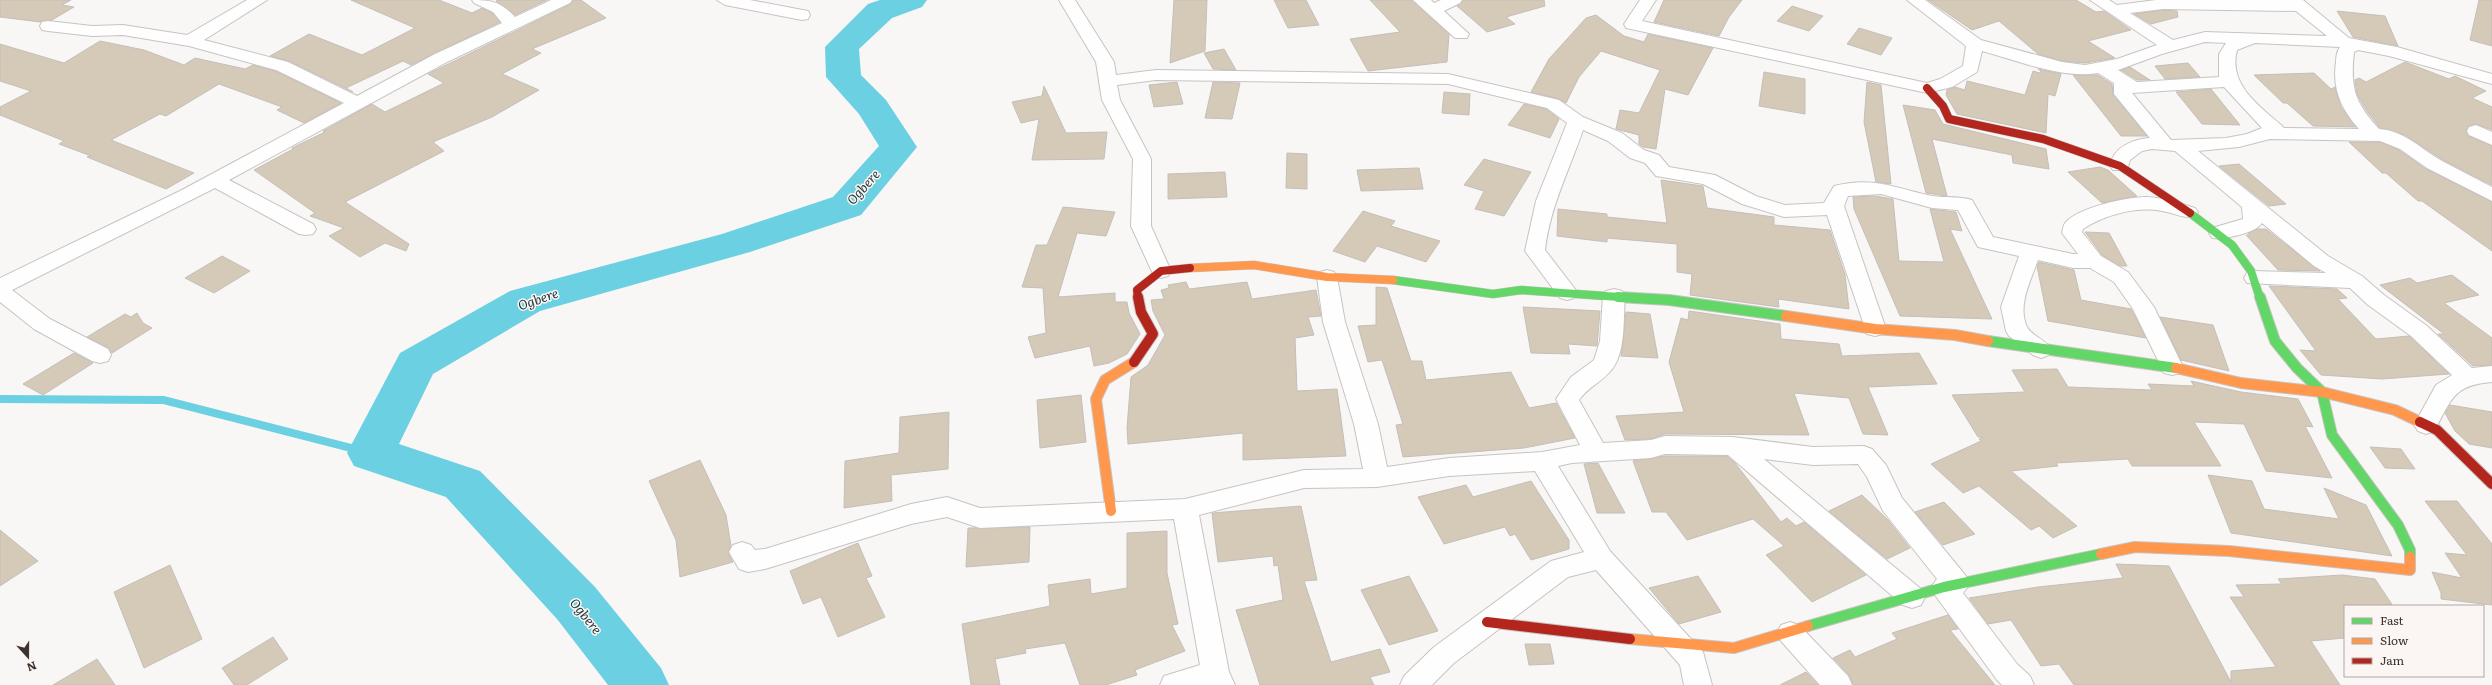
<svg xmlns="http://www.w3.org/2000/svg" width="2492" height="685" font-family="Literata,serif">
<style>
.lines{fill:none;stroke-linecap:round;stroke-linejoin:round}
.stream{stroke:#6ad0e2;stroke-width:8}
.river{fill:#6ad0e2;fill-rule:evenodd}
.building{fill:#d5c9b8;stroke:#c3bfba}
.street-casing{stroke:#c8c3c0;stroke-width:2}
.fast-far1-casing{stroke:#c8c3c0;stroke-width:9}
.fast-casing{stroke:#c8c3c0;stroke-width:12}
.slow-far1-casing{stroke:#c8c3c0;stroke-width:9}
.slow-casing{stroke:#c8c3c0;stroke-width:12}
.jam-far1-casing{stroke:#c8c3c0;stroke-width:9}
.jam-casing{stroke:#c8c3c0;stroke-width:12}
.street{fill:#fefefe;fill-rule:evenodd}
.fast-far1{stroke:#63d668;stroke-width:8}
.fast{stroke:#63d668;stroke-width:10}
.slow-far1{stroke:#ff974d;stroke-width:8}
.slow{stroke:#ff974d;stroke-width:10}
.jam-far1{stroke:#b3261e;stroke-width:8}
.jam{stroke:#b3261e;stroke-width:10}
.labels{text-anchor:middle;stroke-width:3;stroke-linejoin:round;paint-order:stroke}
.water-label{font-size:13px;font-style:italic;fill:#22393e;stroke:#fbf6f3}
</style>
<rect width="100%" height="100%" fill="#f9f7f5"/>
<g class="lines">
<path class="stream" d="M0 399 164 400 371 453"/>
<path class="river" d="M880 0H927L922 7 892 18 859 49 861 75 886 100 917 147 861 215 750 252 540 311 433 374 399 444 480 471 595 587 661 668 669 685H608L557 619 446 497 354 466 347 453 400 353 510 291 722 234 833 197 879 146 859 114 826 77 825 47 868 4Z"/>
</g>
<g class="building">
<path d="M0 0H71L62 5 74 7 52 20 40 22 0 17Z"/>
<path d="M351 0H439L472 13 482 8 492 13 500 22 411 65 403 61 346 88 353 92 289 61 270 56 309 34 362 55 415 28Z"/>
<path d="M499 0H547L515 15 496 1Z"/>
<path d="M573 0H581L606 18 532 49 541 53 502 74 539 90 492 117 433 142 444 151 345 202 409 244 406 251 385 243 360 257 329 236 344 228 310 216 315 213 254 170 293 149 292 148 325 132 323 131 372 104 385 112 444 83 428 74 571 4Z"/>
<path d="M1174 0H1207L1205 51 1170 63Z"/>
<path d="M1274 0H1306L1319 25 1288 28Z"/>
<path d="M1370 0H1412L1449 34 1447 62 1368 71 1350 39 1400 32Z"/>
<path d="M1463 0H1544L1545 6 1506 17 1515 24 1487 32 1457 6Z"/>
<path d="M1664 0H1742L1729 17 1719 36 1654 22Z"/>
<path d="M1928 0H2076L2096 12 2104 11 2131 30 2088 41 2115 58 2085 63 2062 61 2038 54 1999 21 1972 30Z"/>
<path d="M2479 0H2492V46L2470 40Z"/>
<path d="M1792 6 1823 16 1809 31 1777 21Z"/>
<path d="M2163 10 2177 11 2178 17 2151 24 2134 14Z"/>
<path d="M2337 11 2385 16 2398 46 2353 37Z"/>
<path d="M1596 15 1624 36 1644 42 1648 34 1713 48 1688 95 1665 89 1656 149 1643 147 1639 144V135L1616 129 1620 110 1639 113 1660 70 1601 51 1579 77 1566 103 1559 99 1531 92 1549 59 1586 18Z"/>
<path d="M1859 28 1892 38 1881 55 1847 44Z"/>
<path d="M100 41 144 50 184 65 195 58 245 69 253 65 275 71 341 103 304 123 277 110 282 107 219 84 166 116 160 114 111 140 194 173 166 189 87 157 91 156 59 144 64 141 0 115V107L31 91 0 81V44L64 63Z"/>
<path d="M1224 49 1236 70 1213 69 1204 53Z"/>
<path d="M2405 62 2449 79 2455 76 2486 91 2472 98 2492 107V130L2476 124 2469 126 2466 132 2468 136 2492 146V185L2443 160 2405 135 2380 128 2366 110 2357 94 2355 80 2359 78 2366 82Z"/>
<path d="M2188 63 2200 77 2165 79 2155 66Z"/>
<path d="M2130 67 2150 80H2137L2121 70Z"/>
<path d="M2038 69 2061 74 2055 96 2048 94 2046 133 1957 114 1946 95 1947 90 1955 87 1965 90 1967 81 2025 95 2033 71 2040 73 2041 71Z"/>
<path d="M1764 72 1805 79V114L1759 106Z"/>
<path d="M2314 73 2331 89 2335 87 2341 107 2356 127 2313 126 2287 103H2283L2254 75Z"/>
<path d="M2073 75H2098L2112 84 2113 95 2147 136H2121Z"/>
<path d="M1177 82 1183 104 1154 107 1149 85Z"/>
<path d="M1213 82 1240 83 1232 119 1205 118Z"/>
<path d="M1867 82 1881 85 1891 184 1876 182 1864 122Z"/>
<path d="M1044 86 1066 133 1107 132 1104 159 1032 160 1039 119 1021 123 1012 102 1042 96Z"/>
<path d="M2211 89 2240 125 2202 124 2176 92Z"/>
<path d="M1444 92 1470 94 1469 115 1442 113Z"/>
<path d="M1524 104 1546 109 1559 119 1550 138 1508 125Z"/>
<path d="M1903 105 1935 110 1943 124 2046 149 2049 169 2013 163 2012 155 1932 139 1947 196 1926 193Z"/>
<path d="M2349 142H2380L2399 150 2426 169 2492 202V251L2422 201H2418L2386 173H2382Z"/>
<path d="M1287 153 1307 154V189L1286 188Z"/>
<path d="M1484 159 1531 172 1504 216 1475 209 1484 191 1464 185Z"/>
<path d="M2239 164 2286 204 2269 206 2219 166Z"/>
<path d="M2100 167 2108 170 2137 196 2102 203 2068 172Z"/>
<path d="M1419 168 1423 189 1361 191 1357 170Z"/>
<path d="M1225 172 1227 197 1168 199V174Z"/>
<path d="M1661 180 1703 186 1707 208 1774 217V225L1830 230 1845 275 1849 309 1778 299 1779 307 1690 295 1692 274 1677 272V244L1607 238V242L1557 236 1558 209 1607 214V217L1667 223Z"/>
<path d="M1875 196 1893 199 1899 261 1944 262 1930 209 1956 212 1962 231 1950 229 1992 319 1900 316 1854 209 1853 197Z"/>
<path d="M1063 207 1115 212 1106 236 1077 233 1058 297 1115 293V302H1127L1129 313 1140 334 1127 354 1109 363 1094 366 1090 346 1035 358 1028 337 1046 333 1043 288 1022 287 1036 245H1047Z"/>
<path d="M1363 211 1395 221 1391 226 1440 241 1426 262 1377 246 1365 262 1333 251Z"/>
<path d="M2257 229H2266L2320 271 2278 270 2246 235H2250L2248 233Z"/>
<path d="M2085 232 2109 233 2127 266H2120L2102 255Z"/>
<path d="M222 256 250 271 214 293 185 278Z"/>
<path d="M2039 262 2074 270 2081 300 2131 309 2146 338 2048 321 2037 266Z"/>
<path d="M2452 275 2479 295 2444 303 2492 338V365L2473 366 2438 334H2444L2380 285 2410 278 2417 283Z"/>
<path d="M1186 282 1189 289 1247 282 1252 299 1316 290 1321 316 1308 317 1314 335 1295 338 1297 391 1337 389 1346 456 1243 460V433L1128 444 1127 428 1131 377 1148 365 1165 335 1153 311 1151 300 1164 299 1161 290 1169 288 1168 285Z"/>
<path d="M2269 286 2337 289 2347 298 2338 299 2376 339 2409 336 2449 374 2382 379 2321 375 2300 350 2316 351Z"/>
<path d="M1376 287 1387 288 1411 361H1422L1426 380 1511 372 1529 408 1556 403 1575 438 1524 448 1403 457 1396 425 1403 424 1382 360 1368 362 1358 326 1376 325Z"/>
<path d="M1523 307 1600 311 1597 346 1568 344 1570 354 1531 353Z"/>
<path d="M1689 311 1780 324 1781 339 1839 344 1842 356 1919 353 1937 384 1868 387 1888 435 1863 434 1849 398 1794 393 1809 435 1665 434 1651 439 1625 440 1616 416 1684 412 1669 362 1681 318 1688 320Z"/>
<path d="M1626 312 1650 314 1658 358 1621 356Z"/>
<path d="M137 313 143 323 152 328 112 353 109 348 87 337 125 314 131 317Z"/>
<path d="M2160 317 2213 325 2229 371 2181 360Z"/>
<path d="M74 353 93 363 43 395 23 384Z"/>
<path d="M2057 369 2068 387 2152 390 2148 384 2194 386 2191 381 2241 392 2298 399 2313 427 2305 426 2332 478 2266 471 2244 424 2194 422 2221 466H2132L2128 459 2056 463 2058 466 2011 471 2077 526 2053 538 2039 526 2031 530 1979 486 1963 493 1931 464 1981 441 1979 439 1983 437H1978L1952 395 2025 392 2012 370Z"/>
<path d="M1081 395 1086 442 1040 448 1037 400Z"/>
<path d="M2450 405 2492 412V448L2469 444 2455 431 2445 413Z"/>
<path d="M949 412 948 469 891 475 892 501 844 508 845 461 899 453 900 417Z"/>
<path d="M2370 447 2401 449 2415 469 2385 468Z"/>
<path d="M1665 456H1727L1735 463 1781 522 1787 518 1796 526 1804 522 1866 575 1812 602 1766 555 1784 546 1753 519 1687 540 1666 512H1652L1633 461Z"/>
<path d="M700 460 726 515 731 546 728 553 733 562 680 577 676 540 649 481Z"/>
<path d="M1598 463 1625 513H1597L1584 464Z"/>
<path d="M2208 475 2252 481 2264 509 2339 519 2324 488 2366 505 2392 556 2231 533Z"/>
<path d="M1531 481 1569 540V549L1531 560 1515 534 1510 536 1505 527 1444 544 1418 497 1466 485 1473 497Z"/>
<path d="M1862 495 1888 520 1910 548 1887 559 1829 511Z"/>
<path d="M2425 501H2457L2492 544V605L2441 599V593L2432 572 2462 578 2445 553 2467 555Z"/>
<path d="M1944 502 1975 534 1943 545 1915 512Z"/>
<path d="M1301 506 1317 580 1304 581 1331 662 1380 649 1390 672 1370 677 1374 685H1260L1236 610 1283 600 1278 565 1274 566 1273 556 1218 562 1212 513Z"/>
<path d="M1030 527 1029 562 966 567 968 528Z"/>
<path d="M0 530 38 561 0 586Z"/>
<path d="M1167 531V573L1178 624 1172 625 1185 651 1135 670 1137 675 1106 685H1080L1065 643 1025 649 1026 653 995 659 1000 685H971L962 624 1050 606 1048 585 1090 579 1091 594 1127 588V533Z"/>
<path d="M858 543 872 576 866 578 885 617 838 637 821 597 803 604 790 571Z"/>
<path d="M2116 564 2169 566 2231 682V671L2276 667 2230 597H2244L2236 585 2282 584 2278 579 2342 575 2375 579 2393 606H2345V638L2311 641 2340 685H2074L2059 664 2041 666 2011 620 1988 624 1969 598 2038 587 2123 578Z"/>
<path d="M170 565 202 639 144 668 114 592Z"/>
<path d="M1409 576 1438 631 1389 645 1361 590Z"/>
<path d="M1698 576 1721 612 1679 624 1649 588Z"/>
<path d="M1948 615 1958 629 1950 630 1995 685H1853L1849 675 1833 658 1850 650 1855 657 1897 639 1892 633Z"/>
<path d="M273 637 288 659 247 685H234L222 668Z"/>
<path d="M1525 644H1550L1554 664 1529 665Z"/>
<path d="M97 659 115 685H53Z"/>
<path d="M1806 672 1818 685H1780Z"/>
</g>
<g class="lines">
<defs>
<g id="street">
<path d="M247 0H267L204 40 288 62 357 96 435 54 502 23 493 12 474 3 472 0C492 0 501 2 515 17L551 0H572L570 3 447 62 229 180 313 224 316 229 313 234 306 235 299 234 215 188 12 290 50 319 108 349 111 355 108 361 100 363 92 361 34 329 0 302V278L180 191 344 103 276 70 189 46 123 35 92 36 48 31 42 30 40 26 42 22 48 21 92 26 123 25 187 35Z"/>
<path d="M717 0H750L808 11 810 15 808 19 802 20 725 5Z"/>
<path d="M1059 0H1075L1114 62 1116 75 1156 70 1448 74 1559 100 1583 117 1622 133 1644 150 1659 155 1669 167 1715 175 1756 196 1785 205 1824 203 1834 186C1873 176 1895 188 1932 196 1945 198 1959 196 1972 200L1993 237 2073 254H2078L2062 233C2063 229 2063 225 2066 222 2080 207 2127 197 2147 197 2164 198 2180 203 2195 208L2198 212 2195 216C2184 219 2174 213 2162 211 2136 206 2105 215 2083 229L2082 232 2101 256 2128 272 2154 307 2183 367 2180 373 2172 375 2164 373 2133 309 2114 282 2090 268H2073L2038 260C2031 280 2017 306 2027 327 2032 336 2046 340 2052 350L2049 355 2041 358 2033 355 2009 336 2006 331 2001 307 2019 256 1978 247 1958 210 1932 208 1881 194 1848 196 1844 206 1886 329 1883 334 1875 336 1867 334 1827 215 1784 217 1742 204 1703 184 1656 176 1645 163 1630 158 1608 141 1583 130C1569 171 1550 207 1545 250L1578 293 1574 298 1567 300 1560 298 1525 251 1536 201 1567 123 1547 108 1448 84 1156 80 1117 85 1120 100 1151 159V226L1171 271 1168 276 1161 278 1154 276 1131 226 1133 159 1102 100 1096 62Z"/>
<path d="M1413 0H1431L1434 3 1441 0H1462L1460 3 1444 11 1469 34 1467 38H1455Z"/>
<path d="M1640 0H1656L1642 21 1927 83 1940 79 1963 66 1966 46 1907 0H1925L1981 40 2062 62 2085 65 2117 59 2157 45 2090 0H2109L2117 5 2156 0H2303L2349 38 2397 47 2492 74V84L2389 56 2358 50 2354 52C2350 88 2355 103 2379 129 2404 130 2422 150 2442 161 2459 170 2475 178 2492 187V201L2427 168 2400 149 2380 141 2270 139 2239 147 2198 151 2328 256 2362 276 2384 295 2427 326 2472 368 2492 366V382C2452 385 2452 400 2434 431L2426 434 2418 431 2414 425 2436 385 2452 375 2411 336 2368 305 2350 288 2247 283 2244 278 2247 273 2254 271 2326 273 2314 266 2262 223C2256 233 2223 240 2212 238L2209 233 2212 228 2243 219 2242 207 2175 151 2152 149 2142 151 2130 160 2127 170H2113L2110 166C2113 147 2133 139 2150 138L2114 94V83L2098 73C2061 79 2019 61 1982 51L1977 72 1952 87 1927 93 1626 28 1624 24ZM2163 9 2296 11 2327 36 2205 32 2173 40 2130 13ZM2205 42 2226 43 2219 54V77L2137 82 2118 70 2162 54ZM2255 43 2340 47C2337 51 2336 57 2336 62 2332 89 2341 109 2359 129L2284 128 2281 125C2258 105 2228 84 2237 50ZM2224 87 2262 128 2247 134 2226 138 2171 140 2132 93Z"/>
<path d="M2476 125 2492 132V145L2469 135 2467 131 2469 127Z"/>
<path d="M1327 270 1334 272 1337 277 1345 322 1378 424 1387 467 1449 458 1542 452 1580 445 1556 399 1571 377 1594 360 1600 341 1603 296 1606 291 1614 289 1622 291 1625 296C1623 318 1626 350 1613 368 1604 381 1588 387 1579 400L1603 443 1651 440 1665 436 1733 437 1813 447 1864 446 1872 449 1886 465 1902 498 1966 576 1970 584 1963 593 2017 664 2030 676 2034 685H2002L1997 680 1935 595 1931 587 1937 579 1883 511 1867 477 1858 464 1813 465 1764 459 1921 589 1925 597 1921 605 1912 608 1903 605 1728 455 1665 454 1651 458 1572 463 1558 466 1610 551 1703 652 1712 685H1684L1680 665 1596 570 1568 577 1454 663 1432 685H1400L1404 676 1434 647 1551 561 1584 552 1535 471 1449 476 1377 487 1304 488 1199 515 1229 672 1235 685H1160L1164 676 1200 665 1174 519 980 528 947 517 911 524 765 569 748 572 739 569 729 552 733 545 742 542 751 545 755 550 765 549 911 504 947 497 980 508 1185 499 1304 470 1363 469 1354 424 1323 322 1317 277 1320 272Z"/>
<path d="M1790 622 1799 625 1848 676 1852 685H1820L1781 641 1777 633 1781 625Z"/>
</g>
<g id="fast-far1">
<path d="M2190 213 2232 245 2251 271 2260 298"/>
<path d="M1393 280 1493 294 1521 290 1633 298"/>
</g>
<g id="fast">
<path d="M1618 297 1669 300 1786 316"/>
<path d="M2260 297 2275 341 2297 368 2322 392 2332 435 2398 525 2410 550V557"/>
<path d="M1988 341 2176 368"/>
<path d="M1808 626 1944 587 2101 554"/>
</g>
<path id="slow-far1" d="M1190 268 1254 265 1327 277 1393 280"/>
<g id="slow">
<path d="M1786 316 1875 329 1955 335 1988 341"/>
<path d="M2176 368 2241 383 2322 392 2395 410 2420 422"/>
<path d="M1111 511 1096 399 1105 380 1134 362"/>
<path d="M2101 554 2135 547 2229 551 2410 570V557"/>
<path d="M1630 639 1734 648 1808 626"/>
</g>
<g id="jam-far1">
<path d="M1927 88 1943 106 1949 119 2043 139 2120 166 2190 213"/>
<path d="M1138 298 1137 290 1161 271 1190 268"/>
</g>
<g id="jam">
<path d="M1134 362 1153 334 1141 312 1138 297"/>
<path d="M2420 422 2437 430 2492 484"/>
<path d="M1487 622 1630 639"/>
</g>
</defs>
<use href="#street" class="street-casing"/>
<use href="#fast-far1" class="fast-far1-casing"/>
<use href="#fast" class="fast-casing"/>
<use href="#slow-far1" class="slow-far1-casing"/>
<use href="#slow" class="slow-casing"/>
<use href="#jam-far1" class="jam-far1-casing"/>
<use href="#jam" class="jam-casing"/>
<use href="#street" class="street"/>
<use href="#fast-far1" class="fast-far1"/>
<use href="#fast" class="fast"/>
<use href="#slow-far1" class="slow-far1"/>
<use href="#slow" class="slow"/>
<use href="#jam-far1" class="jam-far1"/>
<use href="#jam" class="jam"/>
</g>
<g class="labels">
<g class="water-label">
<text transform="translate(863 187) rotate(-48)" y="5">Ogbere</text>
<text transform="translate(538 299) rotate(-19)" y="5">Ogbere</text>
<text transform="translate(586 616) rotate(51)" y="5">Ogbere</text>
</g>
</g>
<rect x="2344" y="605" width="140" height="72" fill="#fbf6f3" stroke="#afa8a4"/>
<rect x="2352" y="618" width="20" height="6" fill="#63d668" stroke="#afa8a4"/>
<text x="2380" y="625" font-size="12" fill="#3c332e">Fast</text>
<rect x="2352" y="638" width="20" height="6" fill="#ff974d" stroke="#afa8a4"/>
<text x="2380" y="645" font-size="12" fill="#3c332e">Slow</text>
<rect x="2352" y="658" width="20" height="6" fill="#b3261e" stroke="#afa8a4"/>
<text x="2380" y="665" font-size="12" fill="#3c332e">Jam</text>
<g transform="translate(28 657) rotate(159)" stroke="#fbf6f3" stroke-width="3" paint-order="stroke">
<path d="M0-3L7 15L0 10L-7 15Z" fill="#3c332e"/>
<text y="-6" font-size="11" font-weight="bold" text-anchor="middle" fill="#3c332e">N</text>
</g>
</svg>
